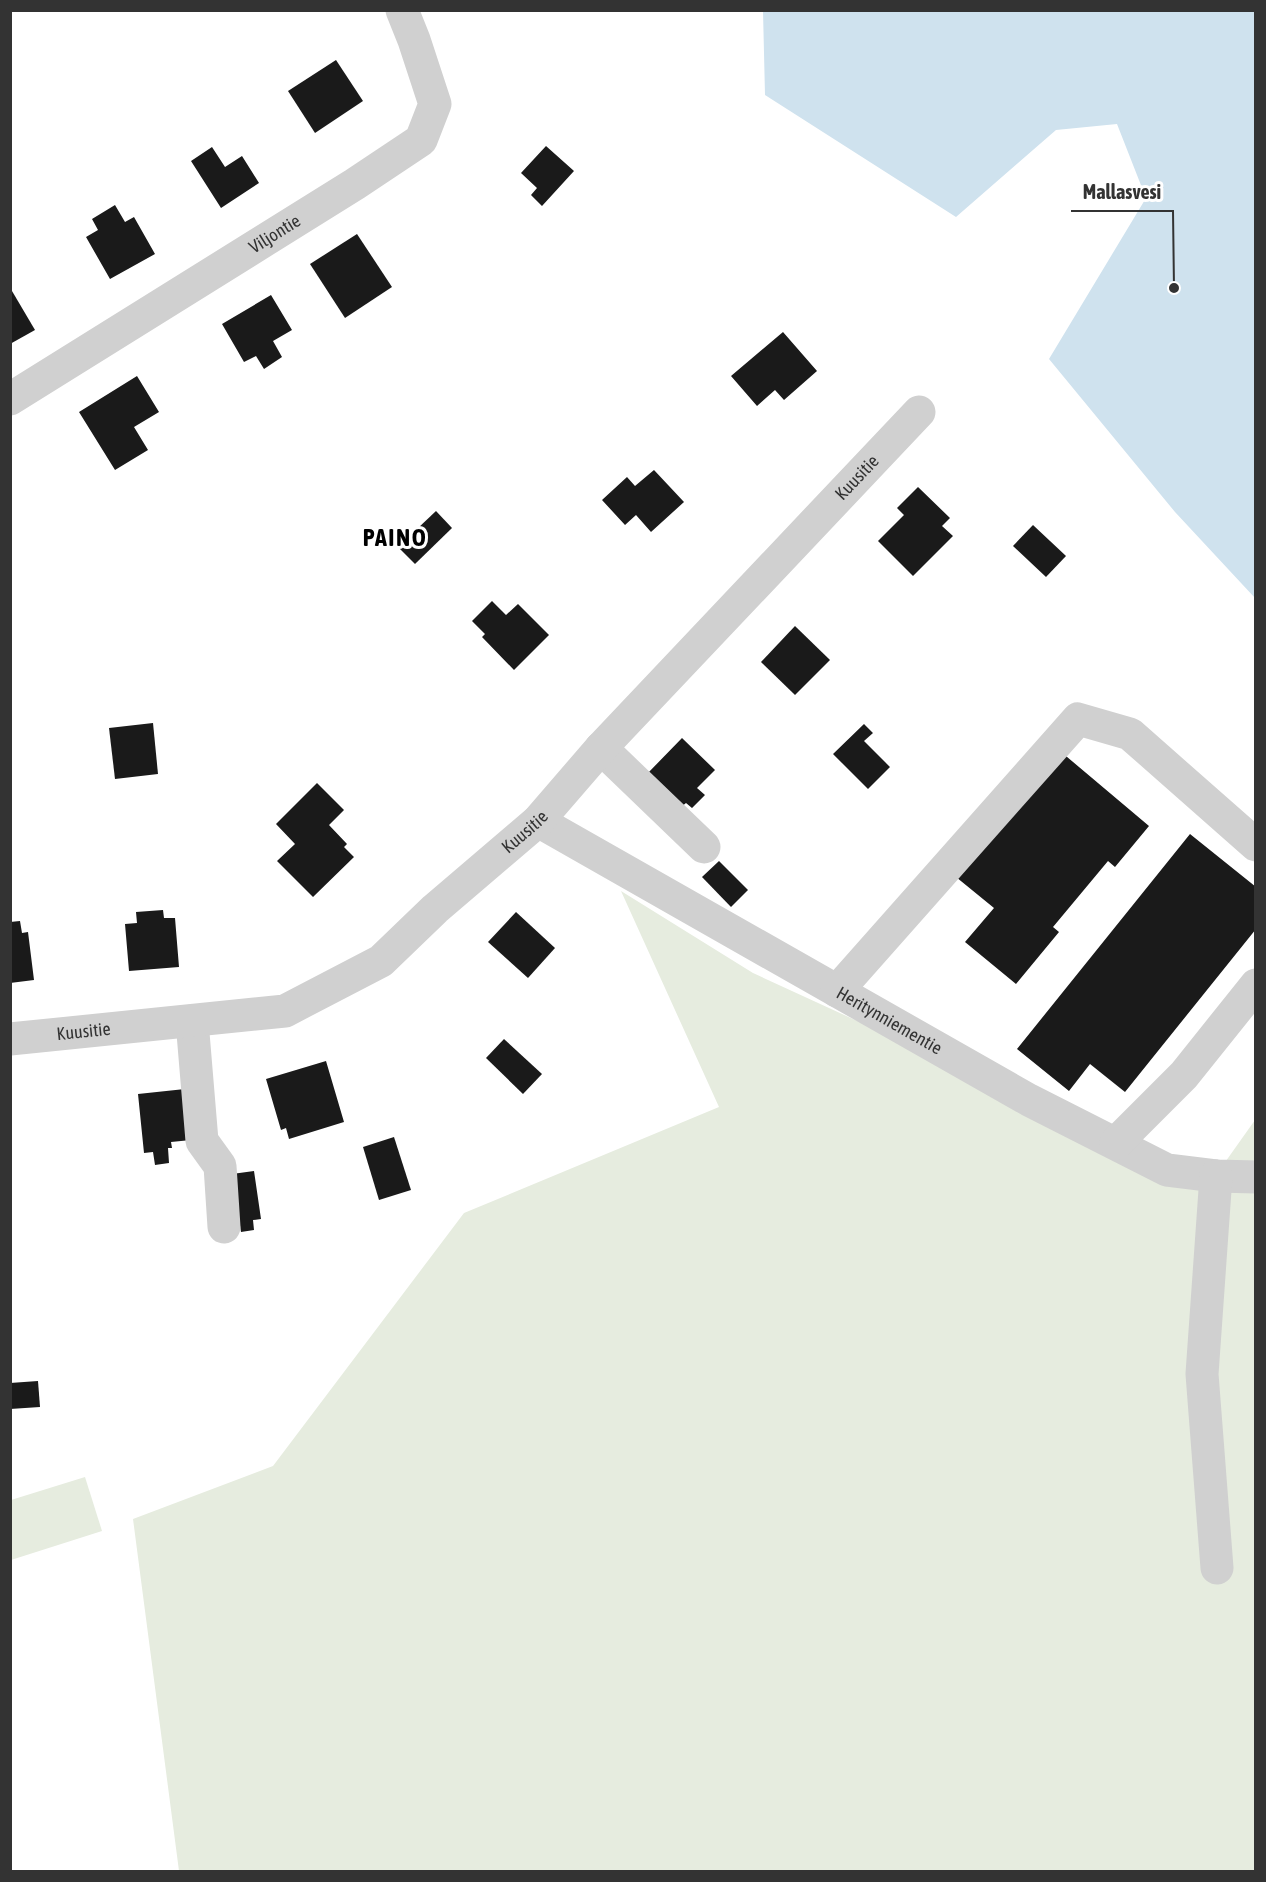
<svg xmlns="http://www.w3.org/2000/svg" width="1266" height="1882" font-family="'Asap Condensed',sans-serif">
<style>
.green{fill:#e6ecdf}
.water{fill:#cfe2ee}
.building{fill:#1a1a1a}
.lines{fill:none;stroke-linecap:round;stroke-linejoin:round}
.minor{stroke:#d0d0d0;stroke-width:33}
.labels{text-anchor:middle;stroke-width:6;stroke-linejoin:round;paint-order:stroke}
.street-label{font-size:18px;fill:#333;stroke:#fff}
.district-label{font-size:24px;font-weight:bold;letter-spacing:1.5px;fill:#000;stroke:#fff}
.leader{fill:none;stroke:#333;stroke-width:2}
.callout-dot{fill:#333;stroke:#fff;stroke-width:2}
.callout-label{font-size:20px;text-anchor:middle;font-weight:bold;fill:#333;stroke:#fff;stroke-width:6;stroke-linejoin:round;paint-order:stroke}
</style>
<rect width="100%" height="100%" fill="#fff"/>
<g class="green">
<path d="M621 891 753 973 1029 1100 1216 1175 1255 1120V1871H179L133 1519 273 1466 464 1213 719 1107Z"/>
<path d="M85 1477 102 1531 11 1560V1500Z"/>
</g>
<path class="water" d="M763 11H1255V598L1175 512 1049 359 1146 198 1117 124 1056 130 956 217 765 95Z"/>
<g class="building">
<path d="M336 60 363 101 315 133 288 91Z"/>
<path d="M546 146 574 171 542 206 531 195 537 188 521 173Z"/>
<path d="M212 147 225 167 242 156 259 183 221 208 191 161Z"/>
<path d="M115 205 125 222 134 217 155 254 110 279 86 237 98 230 92 219Z"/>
<path d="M357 234 392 287 345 318 310 264Z"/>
<path d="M12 291 35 330 10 344V292Z"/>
<path d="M271 295 292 330 273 341 282 357 264 369 256 356 244 362 222 324Z"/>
<path d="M783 332 817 371 784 400 775 390 757 406 731 376Z"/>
<path d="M137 376 159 412 134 427 148 450 115 470 79 412Z"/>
<path d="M654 470 684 502 651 532 636 515 625 525 602 500 627 477 635 486Z"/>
<path d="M918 487 950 518 942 526 953 536 913 576 878 541 904 515 897 508Z"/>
<path d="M436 511 452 528 415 564 398 547Z"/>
<path d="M1033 525 1066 556 1046 577 1013 546Z"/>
<path d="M492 601 506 615 518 604 549 635 514 670 482 637 485 634 472 621Z"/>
<path d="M795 626 830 660 795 695 761 662Z"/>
<path d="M153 723 158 774 115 779 109 728Z"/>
<path d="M864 724 873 733 864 741 890 767 868 789 833 754Z"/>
<path d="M682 738 715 770 697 788 705 795 692 808 686 803 681 807 647 774Z"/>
<path d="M1060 751 1149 826 1115 867 1108 861 1053 927 1059 932 1016 984 965 942 994 908 956 877Z"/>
<path d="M317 783 344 810 329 825 347 844 344 847 354 857 313 897 277 861 295 844 276 824Z"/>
<path d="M1190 834 1256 887V929L1125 1092 1090 1064 1069 1091 1017 1049Z"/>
<path d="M719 861 748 890 731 907 702 877Z"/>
<path d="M163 910 164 918H175L179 967 129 971 125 924 137 923 136 912Z"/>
<path d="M516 912 555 948 528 978 488 942Z"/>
<path d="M20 921 22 933 28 932 34 980 10 983V922Z"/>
<path d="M504 1039 542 1074 523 1094 486 1058Z"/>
<path d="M326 1061 344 1122 289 1139 286 1128 281 1130 266 1079Z"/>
<path d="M185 1089 191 1140 171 1142 172 1148H168L169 1163 155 1165 153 1152 144 1153 138 1094Z"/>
<path d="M394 1137 411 1190 379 1200 363 1147Z"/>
<path d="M254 1171 261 1219 253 1220 254 1230 241 1232 232 1174Z"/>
<path d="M38 1381 40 1407 10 1409V1383Z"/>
</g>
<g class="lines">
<g class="minor">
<path id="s1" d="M10 399 355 184 421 140 435 104 414 40 402 10"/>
<path d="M601 748 704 847"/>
<path id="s2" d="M538 821 1029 1100 1167 1170 1216 1176 1256 1177"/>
<path d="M837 991 1078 719 1130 734 1256 845"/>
<path d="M192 1021 202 1141 220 1166 224 1227"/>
<path id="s3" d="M10 1039 285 1011 381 961 435 909 538 821 601 748 919 412"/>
<path d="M1116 1143 1184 1075 1256 985"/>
<path d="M1216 1176 1202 1374 1217 1568"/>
</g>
</g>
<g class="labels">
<g class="street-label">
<text dy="6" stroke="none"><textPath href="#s1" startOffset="312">Viljontie</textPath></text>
<text dy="6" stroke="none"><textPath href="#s3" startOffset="1064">Kuusitie</textPath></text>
<text dy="6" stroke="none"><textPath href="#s3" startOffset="578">Kuusitie</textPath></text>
<text dy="6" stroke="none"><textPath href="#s2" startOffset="404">Heritynniementie</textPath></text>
<text dy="6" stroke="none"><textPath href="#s3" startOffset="74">Kuusitie</textPath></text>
</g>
<g class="district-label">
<text x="395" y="546">PAINO</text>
</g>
</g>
<path class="leader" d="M1174 288L1173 211H1071"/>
<circle class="callout-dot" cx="1174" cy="288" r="6"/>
<g class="callout-label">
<text x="1122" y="199">Mallasvesi</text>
</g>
<rect width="1266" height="1882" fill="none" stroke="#333333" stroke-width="24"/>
</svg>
